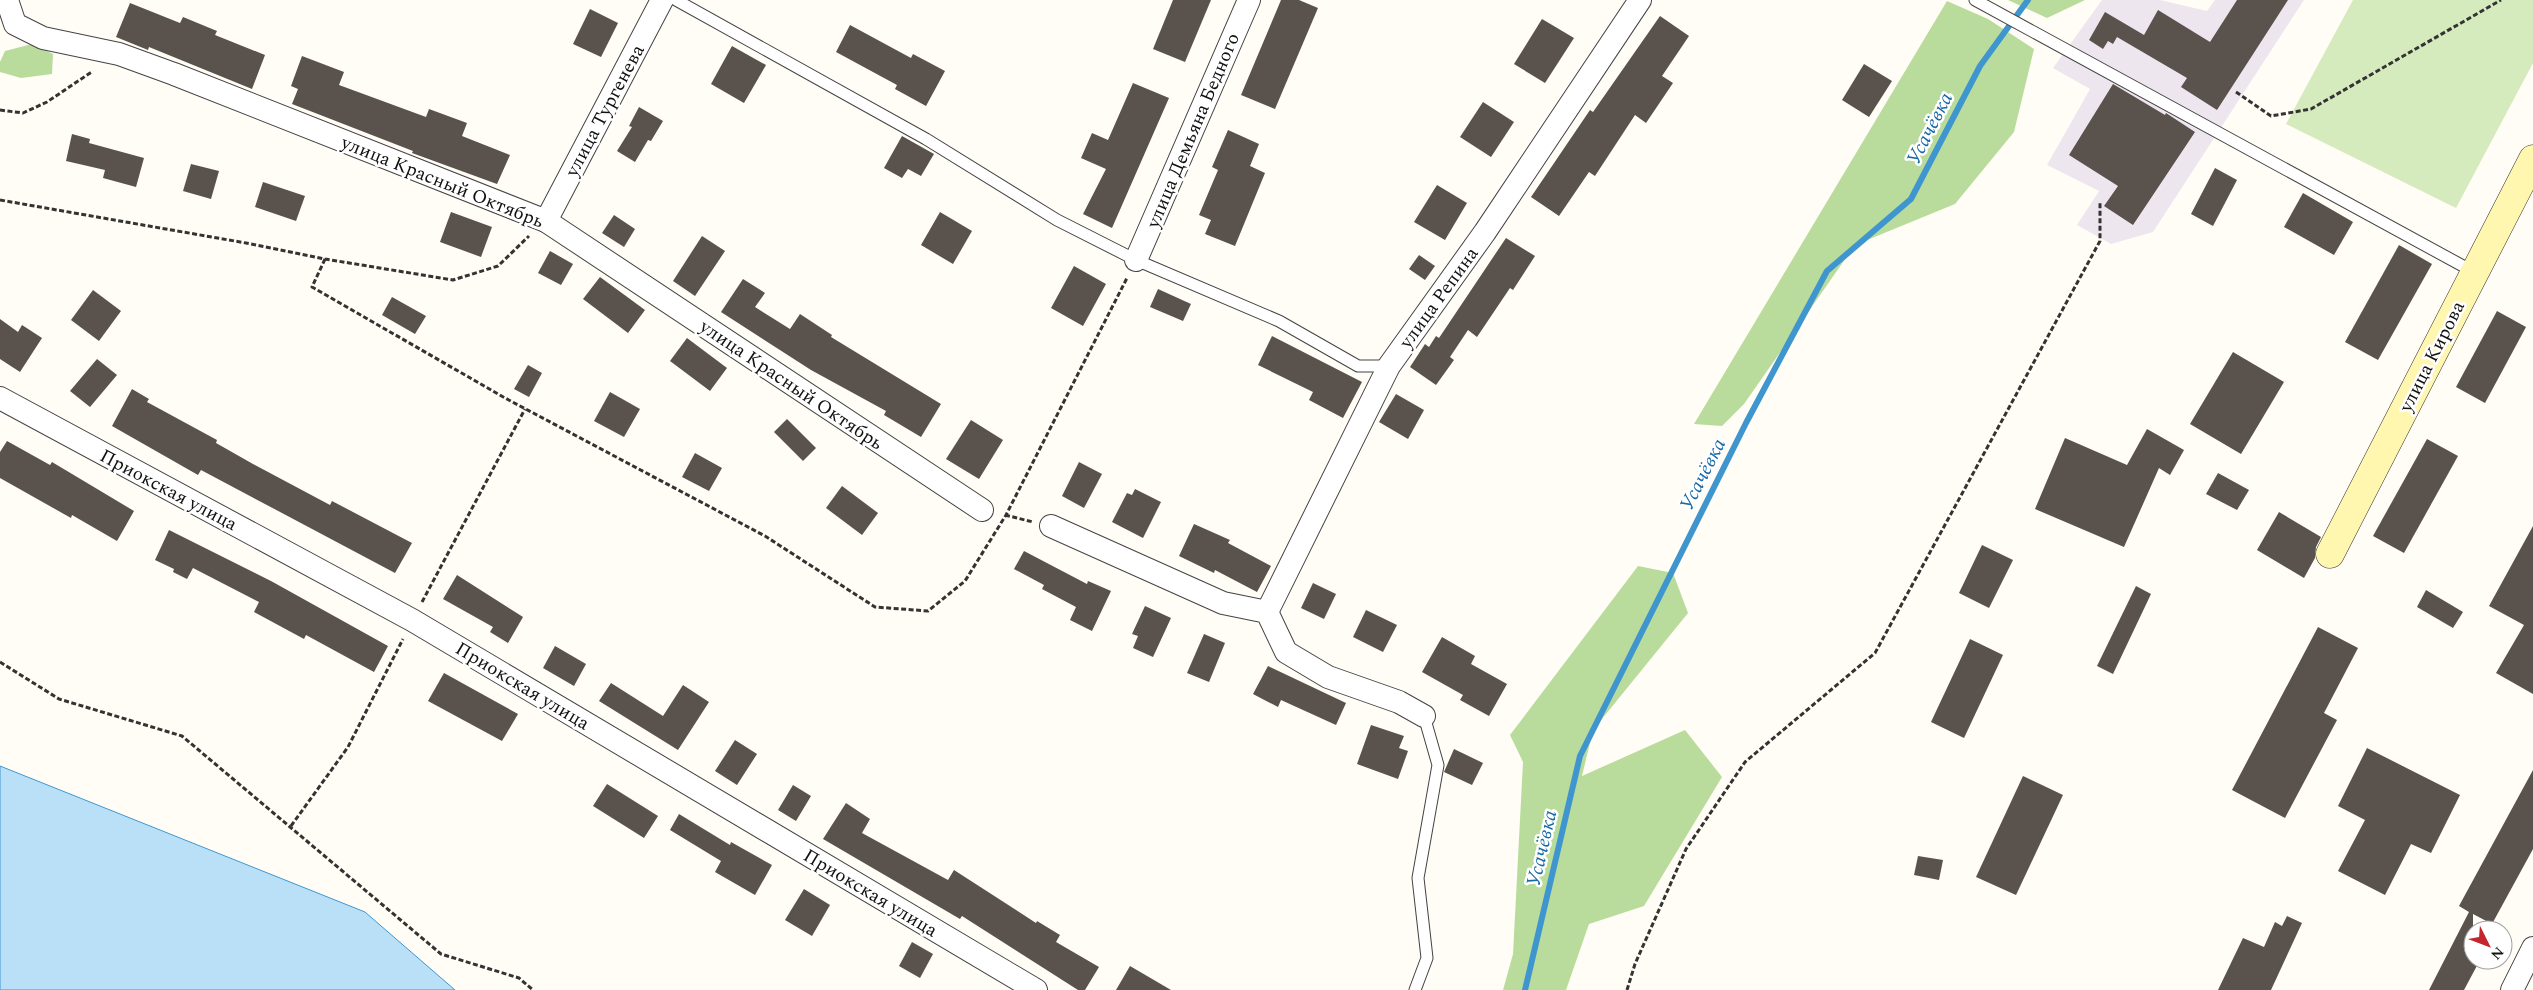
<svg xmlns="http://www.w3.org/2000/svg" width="2533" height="990" font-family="Spectral,serif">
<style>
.industrial{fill:#eee6ef}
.green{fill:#d5ebbd}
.forest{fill:#b9dc9c}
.water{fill:#b9e0f7;stroke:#3f96cf}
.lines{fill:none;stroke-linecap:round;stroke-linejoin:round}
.stream{stroke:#3f96cf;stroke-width:6}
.building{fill:#5a524d}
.lane-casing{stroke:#444;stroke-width:13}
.street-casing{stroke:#444;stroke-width:24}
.secondary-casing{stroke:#333;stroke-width:29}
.path{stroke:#333;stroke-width:3;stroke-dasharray:5 2.5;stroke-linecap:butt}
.lane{stroke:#fff;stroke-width:11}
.street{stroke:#fff;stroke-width:22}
.secondary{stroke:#fff6b0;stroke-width:28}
.labels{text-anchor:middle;stroke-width:5;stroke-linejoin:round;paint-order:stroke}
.street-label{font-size:19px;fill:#111;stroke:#fff}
.water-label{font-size:20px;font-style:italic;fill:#1768a6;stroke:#fff}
</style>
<rect width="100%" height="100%" fill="#fffdf5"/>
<path class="industrial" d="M2102 0H2160L2207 11 2215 0H2304L2153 232 2111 244 2077 225 2099 191 2047 165 2090 89 2053 68Z"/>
<path class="green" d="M2353 0H2533V63L2456 208 2286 124Z"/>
<g class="forest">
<path d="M2008 0H2085L2047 18Z"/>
<path d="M1947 1 1988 19 2034 49 2014 132 1955 204 1855 245 1744 404 1722 426 1694 424Z"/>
<path d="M32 44 53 54 52 74 21 78 0 72V62L5 51Z"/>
<path d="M1638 566 1673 573 1688 613 1593 730 1582 776 1685 730 1722 777 1644 906 1589 924 1566 990H1503L1513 954 1523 762 1510 735Z"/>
</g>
<path class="water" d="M0 766 365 912 455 990H0Z"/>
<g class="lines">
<g class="stream">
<path d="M2017 15 2028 0"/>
<path d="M1525 990 1580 756 1746 423 1827 271 1911 199 1980 66 2009 26"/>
</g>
</g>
<g class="building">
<path d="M1173 0H1211L1185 62 1153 49Z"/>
<path d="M1281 0H1299L1318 8 1275 109 1241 95Z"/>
<path d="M2237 0H2288L2217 110 2181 87 2187 78 2117 37 2113 44 2108 41 2103 49 2089 40 2105 12 2144 35 2158 10 2210 42Z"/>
<path d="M130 3 180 23 183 17 217 31 215 35 265 55 252 89 149 47 148 50 116 37Z"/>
<path d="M590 9 618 23 601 57 573 44Z"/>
<path d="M1660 16 1689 36 1662 76 1673 83 1646 123 1635 115 1595 176 1589 172 1559 216 1531 197 1590 110 1593 112Z"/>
<path d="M1542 19 1574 38 1545 83 1514 64Z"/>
<path d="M850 25 911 58 913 54 945 71 926 106 895 89 897 85 836 52Z"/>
<path d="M732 46 766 65 744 103 711 84Z"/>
<path d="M302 56 344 72 339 85 426 117 429 109 467 123 462 136 510 155 497 184 412 153 413 151 292 104 298 89 291 86Z"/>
<path d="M1864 64 1892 81 1869 117 1842 100Z"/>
<path d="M1133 83 1169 98 1112 228 1083 214 1106 169 1081 158 1092 133 1108 140Z"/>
<path d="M2113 84 2165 115 2166 113 2195 132 2133 225 2104 206 2118 186 2069 155Z"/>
<path d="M1483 102 1514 122 1491 157 1460 137Z"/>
<path d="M639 107 663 121 651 141 648 140 635 162 617 151 632 127 629 126Z"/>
<path d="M1228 130 1259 144 1250 166 1265 173 1235 246 1205 234 1211 220 1199 215 1218 170 1212 167Z"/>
<path d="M72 134 90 139 89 143 144 158 136 187 103 178 105 170 66 161Z"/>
<path d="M902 136 934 154 921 176 908 169 902 178 884 168Z"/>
<path d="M191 164 219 171 211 199 183 191Z"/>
<path d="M2215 168 2237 180 2213 226 2191 214Z"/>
<path d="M263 182 305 196 296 221 255 207Z"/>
<path d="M1437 185 1467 203 1445 240 1414 222Z"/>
<path d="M2303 193 2353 222 2334 255 2284 227Z"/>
<path d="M451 212 492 227 481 257 440 242Z"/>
<path d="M940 212 972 231 953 264 921 245Z"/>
<path d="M614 215 635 229 624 247 602 233Z"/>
<path d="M702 236 725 251 695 296 673 281Z"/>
<path d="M1506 238 1535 256 1513 290 1510 288 1477 337 1468 330 1450 357 1454 360 1436 385 1410 367 1425 344 1429 347 1436 336 1439 338Z"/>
<path d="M2399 245 2432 264 2378 360 2345 342Z"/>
<path d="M550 251 573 264 561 285 538 273Z"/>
<path d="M1419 255 1435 266 1425 280 1409 269Z"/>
<path d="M1074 266 1106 284 1083 326 1051 308Z"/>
<path d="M600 277 645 310 628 333 583 299Z"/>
<path d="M743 279 765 293 755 307 790 329 800 314 832 335 831 337 941 404 921 437 884 415 886 411 811 370 721 312Z"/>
<path d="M1158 289 1191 304 1183 321 1150 307Z"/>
<path d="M93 290 121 311 99 341 71 320Z"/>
<path d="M392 297 426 316 415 334 382 315Z"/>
<path d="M2497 311 2526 327 2485 403 2456 387Z"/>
<path d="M0 319 18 332 22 325 42 338 20 372 0 359Z"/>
<path d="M1272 336 1362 382 1343 418 1309 400 1313 392 1258 365Z"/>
<path d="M687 338 727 368 710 391 670 361Z"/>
<path d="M2233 352 2284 382 2241 454 2190 424Z"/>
<path d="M97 359 117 375 90 407 70 391Z"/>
<path d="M528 365 542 373 529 397 514 389Z"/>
<path d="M132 389 149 399 147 402 217 440 216 443 253 464 330 505 332 501 412 543 395 573 201 470 198 475 112 426Z"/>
<path d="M610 392 640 409 624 437 594 421Z"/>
<path d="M1396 394 1424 410 1408 439 1379 422Z"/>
<path d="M787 419 816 448 803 461 774 432Z"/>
<path d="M971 420 1003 440 979 479 946 459Z"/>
<path d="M2147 429 2184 450 2170 475 2159 468 2124 547 2035 509 2065 438 2127 465Z"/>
<path d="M2427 439 2458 456 2404 553 2373 536Z"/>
<path d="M7 441 50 465 52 462 134 511 117 541 72 515 71 518 0 478V452Z"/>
<path d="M695 453 722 468 709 491 682 477Z"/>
<path d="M1079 462 1102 474 1084 508 1062 496Z"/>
<path d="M2218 473 2249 490 2237 510 2206 494Z"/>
<path d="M842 486 878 513 862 535 826 508Z"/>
<path d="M1135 489 1161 502 1143 538 1112 522 1127 493 1132 495Z"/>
<path d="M2279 512 2321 537 2316 547 2315 558 2304 578 2257 550Z"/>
<path d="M1194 524 1230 540 1228 543 1271 566 1257 592 1215 570 1214 573 1179 556Z"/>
<path d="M2533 526V694L2496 673 2524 625 2489 606Z"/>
<path d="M169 530 271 581 388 646 374 672 306 635 304 639 254 612 259 602 193 568 187 579 173 572 174 569 155 560Z"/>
<path d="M1982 545 2013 560 1989 608 1959 593Z"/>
<path d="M1024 551 1087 584 1088 581 1111 591 1092 631 1070 620 1076 607 1042 589 1044 585 1014 569Z"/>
<path d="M457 575 523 617 508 643 490 632 493 627 443 599Z"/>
<path d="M1313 583 1336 594 1324 619 1301 608Z"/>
<path d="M2136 586 2151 594 2113 674 2097 666Z"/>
<path d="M2426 590 2463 612 2453 628 2417 607Z"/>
<path d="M1145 606 1171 618 1153 657 1133 648 1138 636 1132 634Z"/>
<path d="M1366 610 1397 625 1383 652 1353 637Z"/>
<path d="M2318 627 2358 648 2324 713 2337 720 2285 818 2232 790Z"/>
<path d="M1204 634 1225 643 1209 682 1187 673Z"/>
<path d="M1442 637 1475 656 1471 664 1507 684 1489 716 1460 700 1463 695 1422 672Z"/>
<path d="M1970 639 2003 655 1964 738 1931 722Z"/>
<path d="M555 646 586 664 574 686 543 668Z"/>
<path d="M1268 666 1346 703 1336 725 1281 700 1278 707 1253 694Z"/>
<path d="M444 673 518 714 502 741 428 701Z"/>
<path d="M611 683 663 716 683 685 709 702 678 750 599 701Z"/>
<path d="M1371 725 1404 736 1399 748 1408 751 1398 779 1357 764Z"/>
<path d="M735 740 757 754 737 785 715 771Z"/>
<path d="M2367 748 2460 795 2431 853 2411 844 2385 895 2338 871 2365 820 2338 806Z"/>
<path d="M1454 749 1483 763 1472 785 1444 772Z"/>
<path d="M2533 770V849L2492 924 2473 914V960H2480L2464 990H2429L2469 912 2459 906Z"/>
<path d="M2023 776 2063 795 2016 895 1976 877Z"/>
<path d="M607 784 658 816 644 838 593 806Z"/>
<path d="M793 785 811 796 796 821 778 810Z"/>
<path d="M846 803 870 819 862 833 948 880 954 870 1036 923 1037 921 1060 935 1056 942 1099 967 1085 990H1078L962 916 960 919 823 839Z"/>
<path d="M679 814 730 845 731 842 772 865 755 895 715 872 721 861 670 830Z"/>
<path d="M1918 856 1943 860 1939 880 1914 875Z"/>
<path d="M804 889 830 905 812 936 785 920Z"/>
<path d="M2287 916 2302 923 2271 990H2218L2243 938 2264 947 2275 922 2282 926Z"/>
<path d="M912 942 933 954 920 978 899 966Z"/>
<path d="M1130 966 1171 990H1116Z"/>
</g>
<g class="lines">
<defs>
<g id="lane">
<path d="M676 0 926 139 1057 220 1136 260 1279 321 1358 366H1389"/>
<path d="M1975 0 2474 272"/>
<path d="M1415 990 1427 958 1418 878 1438 765 1424 716"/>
</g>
<g id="street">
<path d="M7 0 15 24 43 38 119 54 174 74 546 221 982 510"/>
<path d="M546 221 662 0"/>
<path d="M1136 260 1249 0"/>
<path d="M0 398 412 620 1036 990"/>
<path d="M1051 526 1223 603 1267 612 1286 652 1328 677 1399 702 1424 716"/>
<path d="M1267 612 1389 366 1485 232 1640 0"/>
<path d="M2512 990 2533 948"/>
</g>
<path id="secondary" d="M2330 554 2533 159"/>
</defs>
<use href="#lane" class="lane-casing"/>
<use href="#street" class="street-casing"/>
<use href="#secondary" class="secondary-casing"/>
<g class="path">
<path d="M2236 92 2271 116 2311 109 2501 0"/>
<path d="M0 110 23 113 47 102 93 71"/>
<path d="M0 200 246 243 325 259 453 280 498 266 529 236"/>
<path d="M325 259 312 287 505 398 765 536 875 607 928 611 965 581 1006 515 1127 278"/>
<path d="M1005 515 1033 522"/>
<path d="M422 602 525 409"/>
<path d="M0 662 59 699 182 736 441 954 519 978 533 990"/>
<path d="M291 826 348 747 403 639"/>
<path d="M1627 990 1635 964 1686 849 1745 762 1875 653 2100 241V201"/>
</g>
<use href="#lane" class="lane"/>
<use href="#street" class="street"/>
<use href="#secondary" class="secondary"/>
</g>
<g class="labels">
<g class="street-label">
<text transform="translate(604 110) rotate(-62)" y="7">улица Тургенева</text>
<text transform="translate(1192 130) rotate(-67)" y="7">улица Демьяна Бедного</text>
<text transform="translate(443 181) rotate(22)" y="7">улица Красный Октябрь</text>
<text transform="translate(1438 297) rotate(-54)" y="7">улица Репина</text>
<text transform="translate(2431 356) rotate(-63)" y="7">улица Кирова</text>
<text transform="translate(792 384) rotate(34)" y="7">улица Красный Октябрь</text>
<text transform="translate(169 489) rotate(28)" y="7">Приокская улица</text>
<text transform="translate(523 685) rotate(31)" y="7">Приокская улица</text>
<text transform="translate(871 892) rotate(31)" y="7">Приокская улица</text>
</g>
<g class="water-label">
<text transform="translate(1929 128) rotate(-63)" y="7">Усачёвка</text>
<text transform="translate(1702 474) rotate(-63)" y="7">Усачёвка</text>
<text transform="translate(1541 848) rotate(-77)" y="7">Усачёвка</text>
</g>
</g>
<g transform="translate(2488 945) rotate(132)"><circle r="24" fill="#ffffff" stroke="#a0a0a0"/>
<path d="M0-4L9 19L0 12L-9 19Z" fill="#c4262e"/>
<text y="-8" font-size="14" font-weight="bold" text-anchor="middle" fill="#111111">N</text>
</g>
</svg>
